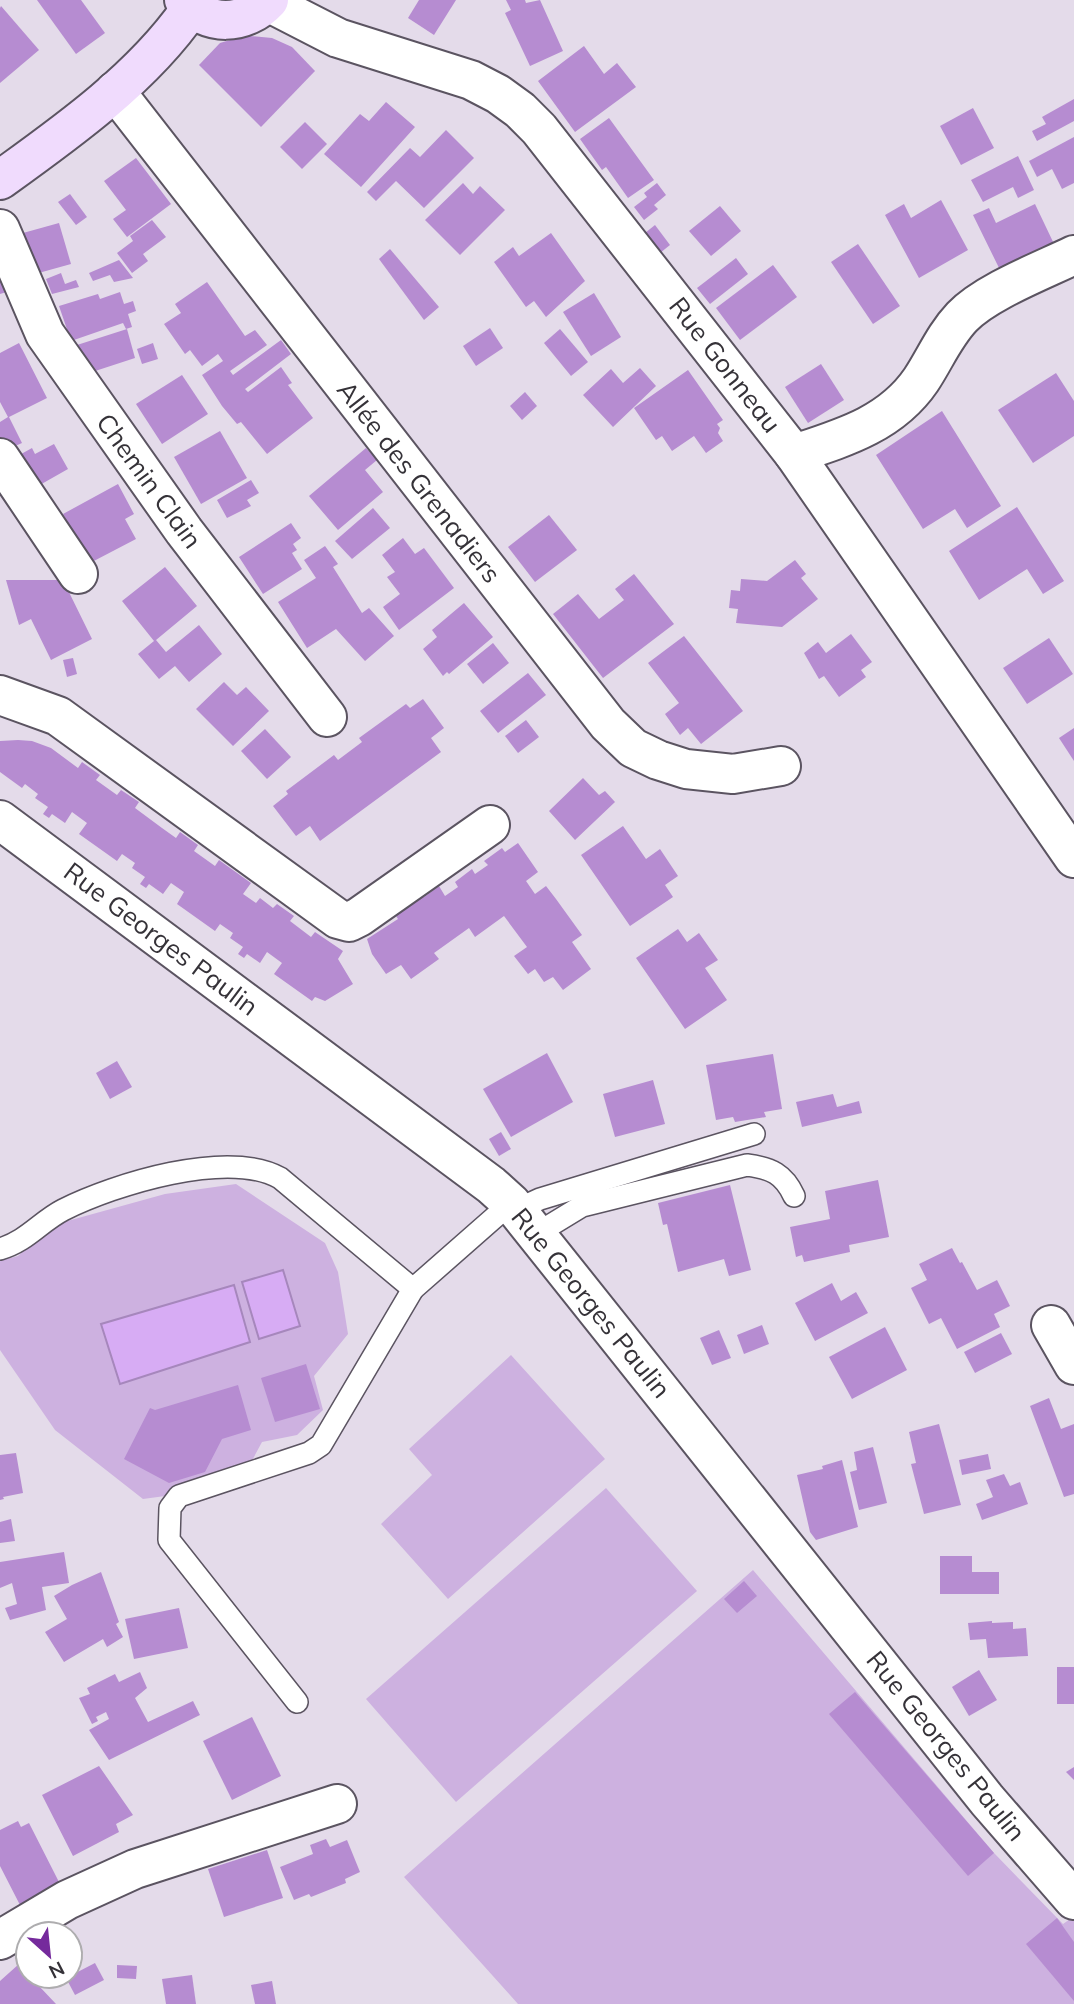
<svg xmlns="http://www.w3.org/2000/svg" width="1074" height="2004" font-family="Mulish,sans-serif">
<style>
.green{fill:#cdb1e0}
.water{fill:#d7acf4;stroke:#a687bc;stroke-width:2}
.building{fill:#b68cd1}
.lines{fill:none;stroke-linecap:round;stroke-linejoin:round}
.lane-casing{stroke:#5b5461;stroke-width:24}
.street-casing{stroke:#5b5461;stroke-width:42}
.secondary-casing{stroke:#5b5461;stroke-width:42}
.lane{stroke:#fff;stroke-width:21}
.street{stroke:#fff;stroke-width:38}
.secondary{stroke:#f0dbfd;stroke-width:38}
.labels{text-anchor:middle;stroke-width:7;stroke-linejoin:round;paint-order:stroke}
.street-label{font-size:26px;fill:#353238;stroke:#fff}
</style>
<rect width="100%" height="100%" fill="#e4dbea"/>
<g class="green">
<path d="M236 1184 325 1243 338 1272 348 1334 314 1376 323 1410 297 1435 262 1442 248 1468 165 1496 143 1499 55 1430 0 1350V1261L18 1256 53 1225 165 1194Z"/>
<path d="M511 1355 605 1459 448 1599 381 1524 432 1475 409 1449Z"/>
<path d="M606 1488 697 1591 456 1802 366 1699Z"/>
<path d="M753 1570 994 1853 1063 1924 1073 1917 1074 1918V2004H518L404 1877Z"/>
</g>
<g class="water">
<path d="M283 1270 300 1326 259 1339 242 1282Z"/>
<path d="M234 1285 250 1342 120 1384 101 1324Z"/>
</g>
<g class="building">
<path d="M37 0H81L105 33 76 54Z"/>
<path d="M419 0H456L434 35 408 18Z"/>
<path d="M506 0H525L526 3 540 0 563 51 530 66 505 13 511 10Z"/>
<path d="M1 6 39 50 0 83V8Z"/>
<path d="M250 36 272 38 292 47 315 71 261 127 199 65 220 43 240 37Z"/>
<path d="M584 46 604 74 617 63 636 87 575 132 538 81Z"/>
<path d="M1074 99V121L1037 141 1032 131 1046 124 1042 117Z"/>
<path d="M386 102 415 127 361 187 324 154 360 114 369 121Z"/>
<path d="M973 108 994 148 961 165 940 126Z"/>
<path d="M609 118 654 180 628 198 606 167 602 170 580 139Z"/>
<path d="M305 122 327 144 302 169 280 147Z"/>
<path d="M446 130 474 158 424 208 396 181 376 201 367 192 410 148 420 157Z"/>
<path d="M1074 137V183L1062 189 1052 169 1037 177 1029 161Z"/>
<path d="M1018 156 1034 190 1018 198 1013 187 983 202 971 180Z"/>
<path d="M136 158 171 204 127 237 113 219 126 210 104 181Z"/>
<path d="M463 183 473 194 480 186 505 210 460 255 425 220Z"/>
<path d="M657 183 666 195 654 205 658 209 644 220 634 207 647 197 644 193Z"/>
<path d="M70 194 87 217 76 225 58 202Z"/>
<path d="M941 200 968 250 919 278 885 215 904 204 911 218Z"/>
<path d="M1035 204 1055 246 1001 272 973 215 989 208 996 223Z"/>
<path d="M720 206 741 231 711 256 689 231Z"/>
<path d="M152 220 166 237 143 254 148 261 132 273 117 253 133 241 130 236Z"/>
<path d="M59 223 71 264 35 274 23 233Z"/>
<path d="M655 225 670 245 660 253 645 233Z"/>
<path d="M551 233 585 281 546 317 534 301 526 307 494 262 513 247 519 256Z"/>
<path d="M858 244 900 306 873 324 831 262Z"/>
<path d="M390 249 439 307 424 320 379 259Z"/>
<path d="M736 258 748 274 710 304 697 288Z"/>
<path d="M119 260 133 278 114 282 110 275 93 281 89 273Z"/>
<path d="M773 265 797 297 740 340 716 308Z"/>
<path d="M61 273 65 284 76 280 79 287 52 294 46 279Z"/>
<path d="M10 275 13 290 0 294V279Z"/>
<path d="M207 282 245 336 255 330 267 345 230 371 233 375 281 340 291 354 245 389 248 392 281 367 292 383 288 385 313 418 267 454 241 422 237 424 222 406 202 375 223 361 218 354 202 366 190 350 185 354 164 324 181 313 175 304Z"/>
<path d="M120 292 124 304 133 301 136 311 128 314 132 327 126 329 123 323 71 341 59 306 98 294 100 299Z"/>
<path d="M594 293 621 337 591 356 563 312Z"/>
<path d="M490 328 503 348 476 366 463 346Z"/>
<path d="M127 329 135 358 86 374 77 345Z"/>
<path d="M560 329 588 362 571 376 544 343Z"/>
<path d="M19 343 47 398 9 417 22 443 4 451 0 444V422L8 417 0 402V353Z"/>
<path d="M153 343 158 359 142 364 137 349Z"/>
<path d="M821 364 844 400 808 423 785 387Z"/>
<path d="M640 368 656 386 613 427 583 395 611 369 623 383Z"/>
<path d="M688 370 723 420 717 424 720 428 718 433 723 441 706 453 694 436 672 451 662 436 656 440 634 408Z"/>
<path d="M1056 373 1074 401V436L1033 463 998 410Z"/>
<path d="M182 375 208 414 162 444 136 404Z"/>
<path d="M525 392 537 406 522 420 510 406Z"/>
<path d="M942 411 1001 506 967 528 955 509 923 529 876 455Z"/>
<path d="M220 431 247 478 201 504 174 457Z"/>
<path d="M54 444 68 469 31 490 14 458 32 448 35 454Z"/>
<path d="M366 448 377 460 365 470 383 492 338 530 309 496Z"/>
<path d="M251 480 259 493 247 500 251 506 227 518 217 500Z"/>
<path d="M118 484 134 514 125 519 136 539 90 563 63 514Z"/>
<path d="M1017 507 1064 581 1043 594 1027 569 979 600 949 551Z"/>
<path d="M373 508 390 528 352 559 335 541Z"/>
<path d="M549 515 577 550 535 582 508 547Z"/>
<path d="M291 523 301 538 293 544 297 550 292 553 302 569 263 594 239 557Z"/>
<path d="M403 538 415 554 424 548 454 588 399 630 383 607 400 594 387 577 395 572 382 555Z"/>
<path d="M325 546 338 564 333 567 362 613 369 608 394 636 365 661 336 629 307 648 278 602 316 578 304 560Z"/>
<path d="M795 560 806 574 801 578 818 599 782 627 736 623 738 609 729 608 731 590 740 591 741 579 767 581Z"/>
<path d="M165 567 197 606 156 640 166 652 199 625 222 654 189 682 175 666 159 679 138 654 154 641 122 601Z"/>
<path d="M634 574 674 624 603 678 553 614 578 594 599 619 624 600 615 589Z"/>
<path d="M6 580H63L92 639 51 660 31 619 19 625Z"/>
<path d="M464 603 493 637 449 674 447 672 443 676 423 649 437 637 432 630Z"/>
<path d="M851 634 872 662 861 670 866 677 839 697 824 676 819 679 804 653 818 642 826 653Z"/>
<path d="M684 636 743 711 701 744 688 728 680 735 665 714 679 703 648 663Z"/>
<path d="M1049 638 1073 674 1027 704 1003 668Z"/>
<path d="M493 643 509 663 483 684 467 664Z"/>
<path d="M73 658 77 674 67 677 63 660Z"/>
<path d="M528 673 546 695 498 733 480 711Z"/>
<path d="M224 682 237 695 246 687 269 711 233 746 196 709Z"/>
<path d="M423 699 444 728 431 738 441 752 320 841 310 826 296 836 273 806 288 794 286 791 334 755 338 760 362 742 359 738 406 704 410 708Z"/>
<path d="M526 720 539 737 518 753 505 736Z"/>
<path d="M1074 728V761L1059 738Z"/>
<path d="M265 729 291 757 267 779 241 751Z"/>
<path d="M18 740 32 741 51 748 78 768 82 762 100 775 96 780 117 795 121 790 139 802 135 808 162 828 176 838 180 832 198 845 194 851 215 866 219 860 251 883 243 894 256 903 260 898 273 908 277 904 294 916 290 921 311 937 315 932 343 951 338 959 353 984 325 1001 315 997 312 1001 274 974 282 963 267 952 260 963 247 954 244 958 238 954 243 947 230 938 233 933 220 924 215 931 177 904 184 892 171 883 163 894 149 884 146 888 140 884 145 877 132 868 135 863 122 854 117 861 79 834 87 823 72 812 65 823 52 814 49 818 43 814 48 807 35 798 38 794 25 784 22 788 0 772V741Z"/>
<path d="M583 778 599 795 605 791 615 802 575 840 549 811Z"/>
<path d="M623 826 646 859 660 849 678 876 665 885 673 897 630 926 581 855Z"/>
<path d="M518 843 538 872 526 881 535 894 546 886 556 899 582 935 572 942 591 969 563 990 553 977 544 982 535 969 528 974 514 956 527 947 504 916 475 937 469 928 434 953 439 959 411 979 401 965 386 974 372 954 367 939 398 919 396 916 404 910 402 907 422 893 424 897 439 886 445 896 458 887 455 882 472 869 475 874 488 865 484 861 502 848 505 852Z"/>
<path d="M678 929 687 942 699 933 718 960 705 968 727 1000 685 1029 636 958Z"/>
<path d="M547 1053 573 1102 511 1137 483 1089Z"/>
<path d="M773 1054 782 1109 764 1112 766 1117 735 1122 733 1117 716 1120 706 1065Z"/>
<path d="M117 1061 132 1087 110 1099 96 1073Z"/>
<path d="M653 1080 665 1124 615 1137 603 1094Z"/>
<path d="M833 1094 837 1107 859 1101 862 1113 802 1127 796 1102Z"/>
<path d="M501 1132 511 1149 499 1156 489 1139Z"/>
<path d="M878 1180 889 1237 849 1245 850 1252 804 1262 802 1255 796 1257 790 1227 830 1219 825 1191Z"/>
<path d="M730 1185 751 1270 729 1276 724 1259 678 1272 667 1224 663 1225 658 1203Z"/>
<path d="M952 1248 960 1263 962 1262 977 1290 997 1280 1010 1306 994 1314 1000 1327 957 1349 941 1318 929 1324 911 1288 927 1280 919 1264Z"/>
<path d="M832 1283 841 1301 856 1292 868 1313 815 1341 795 1303Z"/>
<path d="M762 1325 769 1344 744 1354 737 1335Z"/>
<path d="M885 1327 907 1370 852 1399 829 1357Z"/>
<path d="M719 1330 731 1358 712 1365 700 1338Z"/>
<path d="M1001 1333 1012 1354 975 1373 964 1352Z"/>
<path d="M306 1364 320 1409 275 1422 261 1378Z"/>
<path d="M238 1385 251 1430 222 1439 205 1472 169 1483 124 1459 150 1408 155 1410Z"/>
<path d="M1049 1398 1061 1429 1074 1424V1494L1064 1497 1030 1406Z"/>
<path d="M939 1424 961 1505 924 1514 911 1464 916 1463 909 1432Z"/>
<path d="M873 1447 887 1503 859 1510 850 1472 857 1470 854 1452Z"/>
<path d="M16 1453 23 1493 3 1497 4 1499 0 1500V1455Z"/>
<path d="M988 1454 991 1469 962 1475 959 1460Z"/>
<path d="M842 1460 858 1527 816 1540 810 1532 797 1475 823 1469 822 1466Z"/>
<path d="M1004 1474 1010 1486 1020 1482 1028 1504 982 1520 976 1504 993 1497 986 1480Z"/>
<path d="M11 1519 15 1541 0 1543V1522Z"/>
<path d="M64 1552 69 1583 42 1587 46 1610 10 1620 5 1608 17 1604 12 1583 0 1588V1562Z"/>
<path d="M940 1556H972V1572H999V1594H940Z"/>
<path d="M101 1572 119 1622 116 1624 123 1637 107 1647 103 1639 64 1662 45 1632 67 1619 54 1596 72 1585Z"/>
<path d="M744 1581 757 1596 737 1613 724 1599Z"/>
<path d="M179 1608 188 1648 134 1659 125 1619Z"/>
<path d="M992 1621V1623L1013 1622V1629L1026 1628 1028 1656 988 1658 986 1639 970 1640 968 1623Z"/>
<rect x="1057" y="1667" width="17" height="37"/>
<path d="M979 1670 997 1700 969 1716 952 1687Z"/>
<path d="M140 1672 147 1688 135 1698 148 1722 193 1701 200 1715 109 1760 89 1730 109 1719 106 1712 96 1717 98 1721 92 1724 79 1698 90 1694 87 1688 115 1674 119 1682Z"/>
<path d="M855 1692 994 1853 968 1876 829 1714Z"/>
<path d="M252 1717 281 1776 232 1800 203 1741Z"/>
<path d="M99 1766 133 1815 116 1824 119 1832 73 1856 42 1795Z"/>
<path d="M1074 1767V1780L1066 1772Z"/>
<path d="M18 1821 21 1827 29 1823 60 1884 20 1905 0 1866V1830Z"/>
<path d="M326 1839 330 1847 347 1840 360 1872 345 1879 346 1883 311 1897 309 1894 294 1900 280 1867 313 1854 310 1845Z"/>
<path d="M267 1850 283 1898 224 1917 208 1869Z"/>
<path d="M1057 1918 1074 1942V2001L1026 1944Z"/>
<path d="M95 1963 104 1980 75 1995 66 1978Z"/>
<path d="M19 1964 28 1976 32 1978 42 1976 46 1980 39 1986 56 2004H0V1981Z"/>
<path d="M117 1965 137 1966 136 1979 117 1978Z"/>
<path d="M192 1975 196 2004H166L162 1979Z"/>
<path d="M272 1981 276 2004H255L251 1985Z"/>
</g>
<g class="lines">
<defs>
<g id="lane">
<path d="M516 1210 540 1199 754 1134"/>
<path d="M536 1234 582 1206 747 1165C771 1168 784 1174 794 1196"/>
<path d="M0 1249C27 1241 40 1222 63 1210 115 1184 227 1149 280 1178L413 1289"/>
<path d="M297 1702 169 1540 170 1508 179 1496 309 1453 321 1445 413 1289 511 1203"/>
</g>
<g id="street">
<path d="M268 2 338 38 471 80 498 94 520 110 539 129 794 454 1074 858"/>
<path d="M115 91 608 724 633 748 658 760 686 769 733 774 781 766"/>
<path d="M0 229 45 334 184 531 327 717"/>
<path d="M794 454C843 438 891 424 921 380 935 359 944 336 962 317 986 292 1041 271 1074 255"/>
<path d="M0 458 78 574"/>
<path d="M0 695 58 716 338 919 349 922 359 917 490 825"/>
<path d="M0 820 491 1185 511 1203 987 1800 1074 1900"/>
<path d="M1051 1325 1074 1365"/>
<path d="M0 1940 67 1900 135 1869 337 1804"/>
</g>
<g id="secondary">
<path d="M184 0C207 27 245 26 269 0"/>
<path d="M0 180C67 132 144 77 191 8"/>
</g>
</defs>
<use href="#lane" class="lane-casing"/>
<use href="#street" class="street-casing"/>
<use href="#secondary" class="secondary-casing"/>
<use href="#lane" class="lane"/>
<use href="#street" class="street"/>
<use href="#secondary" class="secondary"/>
</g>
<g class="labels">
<g class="street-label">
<text transform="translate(725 365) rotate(52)" y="9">Rue Gonneau</text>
<text transform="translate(149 481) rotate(54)" y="9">Chemin Clain</text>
<text transform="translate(419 482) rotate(52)" y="9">Allée des Grenadiers</text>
<text transform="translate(161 939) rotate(37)" y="9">Rue Georges Paulin</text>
<text transform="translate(591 1303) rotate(51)" y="9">Rue Georges Paulin</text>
<text transform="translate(946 1746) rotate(51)" y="9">Rue Georges Paulin</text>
</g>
</g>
<g transform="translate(49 1955) rotate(153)"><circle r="33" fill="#ffffff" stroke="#aeadaf" stroke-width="2"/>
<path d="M0-5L12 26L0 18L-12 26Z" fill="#752a9c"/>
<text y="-10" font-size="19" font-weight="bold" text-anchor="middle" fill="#353238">N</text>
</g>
</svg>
